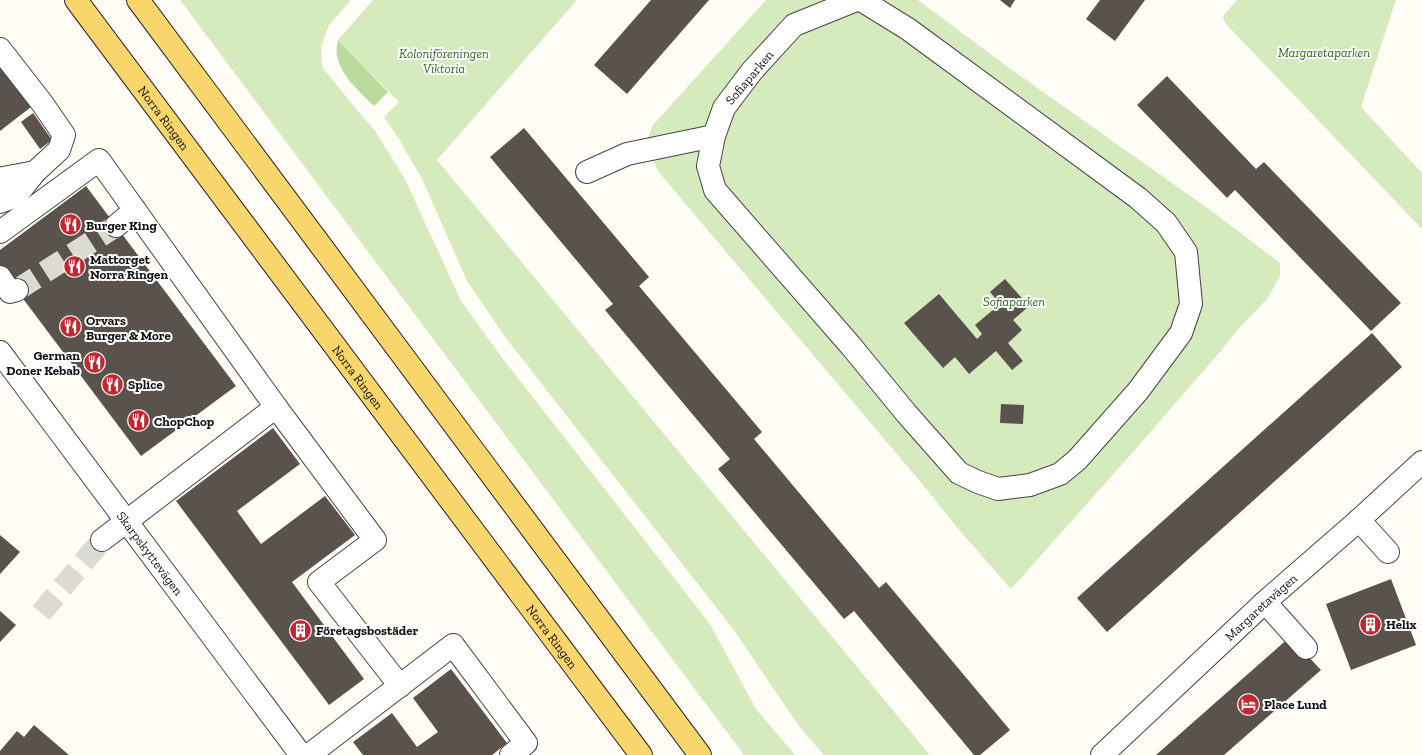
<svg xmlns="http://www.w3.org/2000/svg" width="1422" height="755" font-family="'Zilla Slab',serif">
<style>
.green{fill:#d5ebbd}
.forest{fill:#b9dc9c}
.building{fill:#5a524d}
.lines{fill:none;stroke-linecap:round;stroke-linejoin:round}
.minor-tunnel{stroke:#dbdad3;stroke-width:22;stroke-dasharray:22 11;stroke-linecap:butt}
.minor-casing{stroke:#444;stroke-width:24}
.major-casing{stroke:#222;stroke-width:24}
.minor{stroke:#fff;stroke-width:22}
.major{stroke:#f9d66b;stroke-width:22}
.labels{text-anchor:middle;stroke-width:4;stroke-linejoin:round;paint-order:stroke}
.park-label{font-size:13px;font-style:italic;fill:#2f6b1f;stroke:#fff}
.street-label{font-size:13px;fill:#111;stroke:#fff}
.poi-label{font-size:13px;font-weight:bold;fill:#111;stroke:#fff;text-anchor:start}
</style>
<rect width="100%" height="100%" fill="#fffdf5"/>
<g class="green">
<path d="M180 0H351L329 25 321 47 322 67 348 99 375 131 405 179 461 301 500 355 710 624 756 709 795 755H744Z"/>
<path d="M373 0H577L437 160 930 755H824L801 729 733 629 506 338 467 281 423 181 399 139 384 117 399 102 338 40Z"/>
<path d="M766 0H918L1005 65 1213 212 1280 263V276L1268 298 1241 326 1219 353 1134 451 1011 589 954 524 929 492 699 220 658 171 648 149V137L653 125Z"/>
<path d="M1237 0H1396L1361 107 1422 173V229L1225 23 1223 16Z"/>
</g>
<path class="forest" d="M338 40 388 92 374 106C357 89 330 67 338 40Z"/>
<g class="building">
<path d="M651 0H709L627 94 594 65Z"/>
<path d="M1000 0H1015L1010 8Z"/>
<path d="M1100 0H1145L1115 41 1086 19Z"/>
<path d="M0 65 31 107 0 131Z"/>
<path d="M1167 76 1256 169 1264 162 1401 303 1371 331 1235 190 1227 198 1137 105Z"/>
<path d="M33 113 52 140 40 149 21 122Z"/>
<path d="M524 128 649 277 639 286 762 432 754 439 879 588 886 582 1010 730 980 755H974L854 611 844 619 718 469 730 459 605 310 613 304 490 157Z"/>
<path d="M86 186 236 386 141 456 0 268V250Z"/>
<path d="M1005 279 1029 306 1013 320 1022 330 1008 343 1023 361 1012 370 996 351 969 374 955 357 943 368 904 323 939 294 977 339 982 334 975 325 1000 304 990 292Z"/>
<path d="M1372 333 1402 367 1107 632 1077 598Z"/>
<path d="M1001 404 1024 405 1023 424 1000 423Z"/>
<path d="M273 428 300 464 237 511 261 544 325 496 355 535 292 582 364 679 329 705 176 501Z"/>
<path d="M0 535 20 552 0 574Z"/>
<path d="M1391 579 1416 645 1351 670 1326 604Z"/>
<path d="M0 611 16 625 0 642Z"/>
<path d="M1290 637 1321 670 1224 755H1156Z"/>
<path d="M451 669 507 743 492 755H363L353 742 392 713 417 747 438 732 413 698Z"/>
<path d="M34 725 69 755H0V751L17 731 24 737Z"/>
</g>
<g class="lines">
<g class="minor-tunnel">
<path d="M17 290 116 226"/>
<path d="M41 613 102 540"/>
</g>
<defs>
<g id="minor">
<path d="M856 0 794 25 752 71 724 108 714 136 708 166 715 190 851 346 906 413 959 473 978 482 998 489 1030 485 1060 474 1077 460 1138 391 1181 333 1191 304 1186 252 1166 223 1138 198 908 29 861 0"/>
<path d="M0 49 42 103 64 135 59 150 35 172 3 178 0 181"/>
<path d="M587 172 627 154 714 136"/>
<path d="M0 202 16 196 35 172"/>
<path d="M116 226 135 210"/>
<path d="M0 232 99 160 276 407 102 540"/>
<path d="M0 277 10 292 17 290"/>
<path id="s1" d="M0 352 301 755"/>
<path d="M276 407 375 540 319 582 400 686"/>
<path d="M1359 520 1388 552"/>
<path d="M1265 602 1306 648"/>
<path d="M309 755 453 645 526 743 511 755"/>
<path id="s2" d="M1102 755 1265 602 1359 520 1422 462"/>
</g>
<g id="major">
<path id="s3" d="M76 0 641 755"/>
<path d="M138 0 700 755"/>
</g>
</defs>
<use href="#minor" class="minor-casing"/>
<use href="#major" class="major-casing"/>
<use href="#minor" class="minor"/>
<use href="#major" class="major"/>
</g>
<defs>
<symbol id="restaurant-disc" viewBox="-11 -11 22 22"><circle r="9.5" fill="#c4262e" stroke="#fff"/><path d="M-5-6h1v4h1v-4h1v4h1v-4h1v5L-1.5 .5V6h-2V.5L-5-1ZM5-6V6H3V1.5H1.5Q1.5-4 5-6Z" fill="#fff"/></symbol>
<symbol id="building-disc" viewBox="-11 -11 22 22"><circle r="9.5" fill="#c4262e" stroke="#fff"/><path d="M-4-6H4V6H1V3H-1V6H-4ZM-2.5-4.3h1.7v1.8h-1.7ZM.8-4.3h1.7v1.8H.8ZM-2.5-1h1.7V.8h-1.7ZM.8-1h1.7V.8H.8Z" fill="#fff"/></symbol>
<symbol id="hotel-disc" viewBox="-11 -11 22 22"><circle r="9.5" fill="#c4262e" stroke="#fff"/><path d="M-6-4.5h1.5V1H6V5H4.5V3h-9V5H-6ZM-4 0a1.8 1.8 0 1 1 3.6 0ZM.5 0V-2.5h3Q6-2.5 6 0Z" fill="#fff"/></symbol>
</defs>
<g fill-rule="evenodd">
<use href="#restaurant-disc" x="58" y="212" width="25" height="25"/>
<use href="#restaurant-disc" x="62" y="254" width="25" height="25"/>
<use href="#restaurant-disc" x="58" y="314" width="25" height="25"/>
<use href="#restaurant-disc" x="82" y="350" width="25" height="25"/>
<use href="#restaurant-disc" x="100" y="372" width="25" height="25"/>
<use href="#restaurant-disc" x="126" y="408" width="25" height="25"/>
<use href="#building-disc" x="1358" y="612" width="25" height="25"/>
<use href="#building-disc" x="288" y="618" width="25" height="25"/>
<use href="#hotel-disc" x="1236" y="692" width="25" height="25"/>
</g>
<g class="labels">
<g class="park-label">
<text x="1324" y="57">Margaretaparken</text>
<text x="444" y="58">Koloniföreningen<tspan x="444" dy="15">Viktoria</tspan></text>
<text x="1014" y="306">Sofiaparken</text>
</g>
<g class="street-label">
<text transform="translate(749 77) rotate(-50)" y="5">Sofiaparken</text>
<text dy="5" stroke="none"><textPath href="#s3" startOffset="147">Norra Ringen</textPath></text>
<text dy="5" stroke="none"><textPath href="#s3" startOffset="471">Norra Ringen</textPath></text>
<text dy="5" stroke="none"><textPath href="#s1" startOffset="251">Skarpskyttevägen</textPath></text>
<text dy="5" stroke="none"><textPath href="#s2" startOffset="217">Margaretavägen</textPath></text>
<text dy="5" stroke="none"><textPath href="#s3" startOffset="795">Norra Ringen</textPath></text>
</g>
<g class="poi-label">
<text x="86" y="230">Burger King</text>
<text x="90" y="264">Mattorget<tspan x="90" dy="15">Norra Ringen</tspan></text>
<text x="86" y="325">Orvars<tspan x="86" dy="15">Burger &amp; More</tspan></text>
<text x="80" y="360" text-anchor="end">German<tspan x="80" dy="15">Doner Kebab</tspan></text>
<text x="128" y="389">Splice</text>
<text x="154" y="426">ChopChop</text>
<text x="1386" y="629">Helix</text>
<text x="316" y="635">Företagsbostäder</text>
<text x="1264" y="709">Place Lund</text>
</g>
</g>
</svg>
